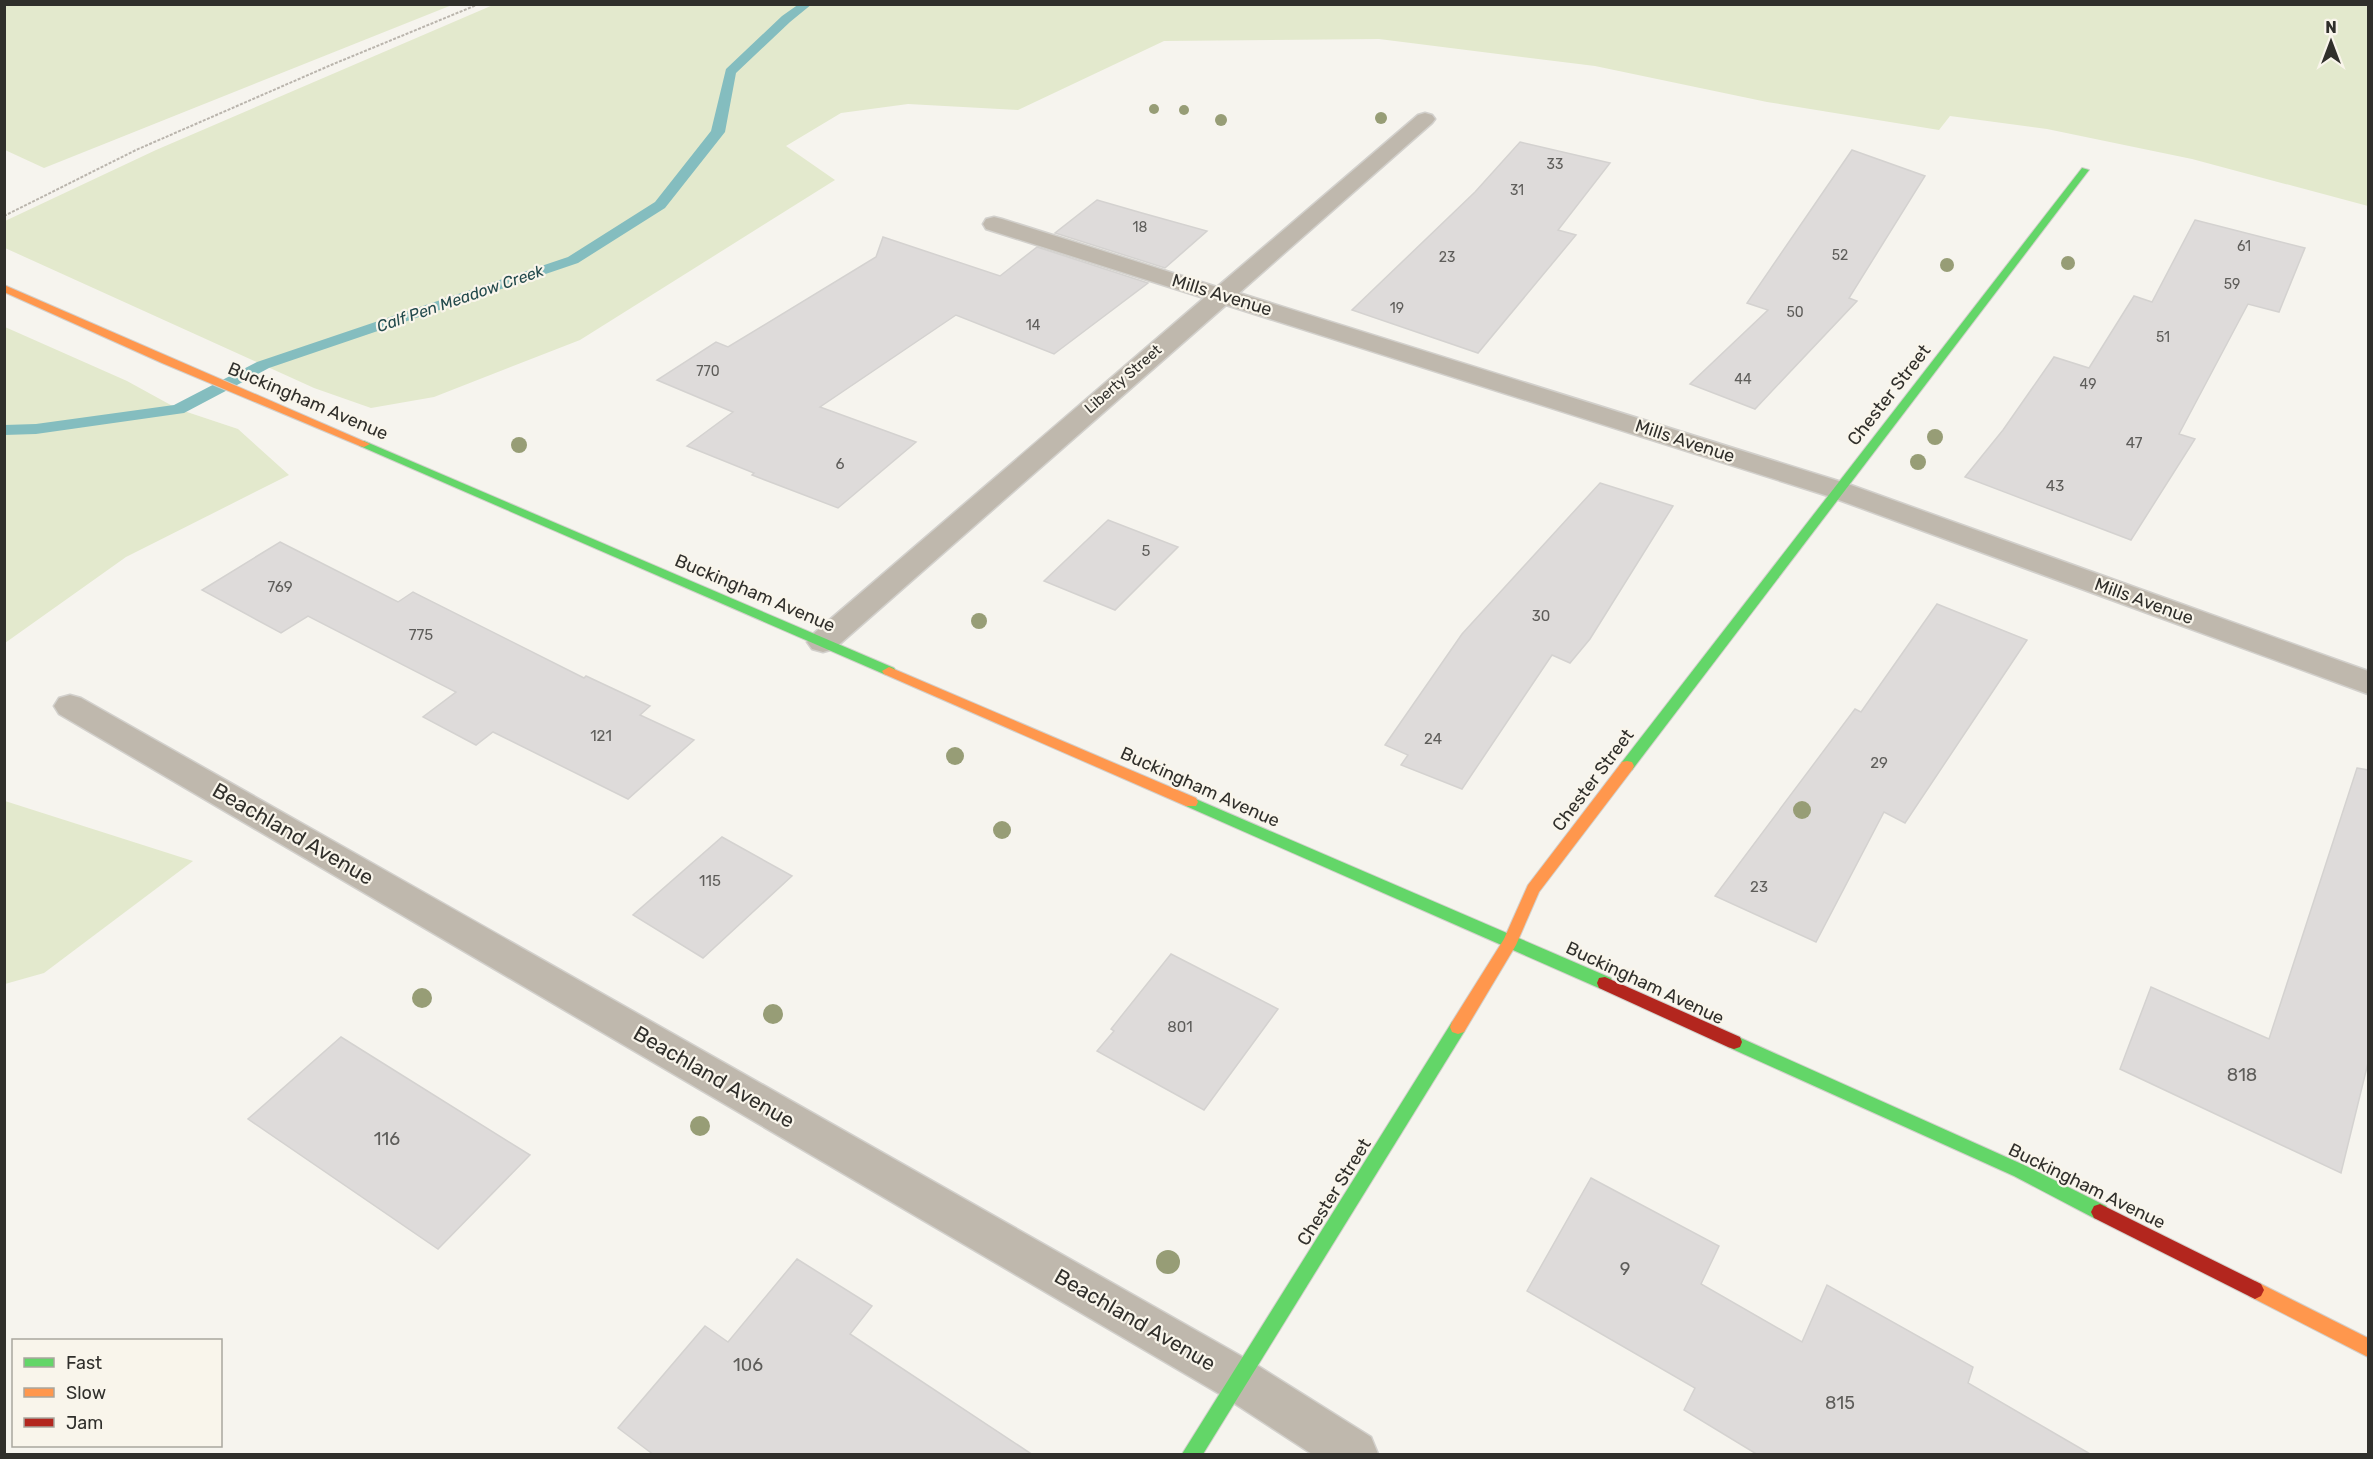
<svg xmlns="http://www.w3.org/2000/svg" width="2373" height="1459" font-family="Rubik,sans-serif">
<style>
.green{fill:#e3e9cd}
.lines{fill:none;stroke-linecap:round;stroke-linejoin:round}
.stream{fill:#84bdbf;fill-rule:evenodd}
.building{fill:#dedbda;stroke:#d4d2d0;stroke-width:1.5}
.street-casing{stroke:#d2d0cc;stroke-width:3}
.fast-casing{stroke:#d2d0cc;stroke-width:2}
.slow-casing{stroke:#d2d0cc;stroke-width:2}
.jam-casing{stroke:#d2d0cc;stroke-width:2}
.path{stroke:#bab5ad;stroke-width:2;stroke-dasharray:3 1.5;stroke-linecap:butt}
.street{fill:#bfb8ad;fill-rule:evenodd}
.fast{fill:#63d668;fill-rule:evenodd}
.slow{fill:#ff974d;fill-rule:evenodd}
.jam{fill:#b3261e;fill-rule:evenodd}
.tree{fill:#979d76}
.labels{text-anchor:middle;stroke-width:4.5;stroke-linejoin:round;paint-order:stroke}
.far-number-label{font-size:14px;fill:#5e5d5a}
.far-street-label{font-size:15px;fill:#302f2b;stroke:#f9f5eb}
.number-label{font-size:15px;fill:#5e5d5a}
.far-water-label{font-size:16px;font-style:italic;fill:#22494c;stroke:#f9f5eb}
.street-label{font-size:18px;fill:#302f2b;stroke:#f9f5eb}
.near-number-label{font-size:18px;fill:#5e5d5a}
.near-street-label{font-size:21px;fill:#302f2b;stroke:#f9f5eb}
</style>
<rect width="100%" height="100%" fill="#f6f4ee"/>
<g class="green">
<path d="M5 4H452V5L44 168 5 150Z"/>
<path d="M493 5H2368V206L2192 159 2047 129 1950 116 1939 130 1767 102 1595 66 1379 39 1164 41 1018 110 908 104 841 113 786 146 835 180 580 340 434 397 371 408 314 388 5 248V221L156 150Z"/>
<path d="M5 327 127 381 178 409 238 429 289 475 126 557 5 643Z"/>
<path d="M5 801 193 861 44 973 5 984Z"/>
</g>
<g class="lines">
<path class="stream" d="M799 4H812L790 22 736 73 725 132 665 208 578 263 269 368 184 413 36 434 4 435V425L36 424 174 405 257 362 568 257 655 202 711 131 726 69 782 16Z"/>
</g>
<g class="building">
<path d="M1520 142 1610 163 1558 230 1576 235 1478 353 1352 310 1475 192Z"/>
<path d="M1852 150 1925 176 1849 298 1857 301 1755 409 1690 384 1768 310 1747 303Z"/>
<path d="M1097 200 1142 213 1207 231 1165 268 1055 233Z"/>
<path d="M2195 220 2305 248 2279 312 2248 304 2179 434 2195 439 2131 540 1965 477 2003 430 2054 357 2089 368 2134 296 2152 302Z"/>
<path d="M883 237 1000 276 1037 247 1148 283 1054 354 956 315 820 407 916 442 838 508 752 475 754 473 687 446 733 412 657 380 716 342 728 347 876 257Z"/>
<path d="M1600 483 1673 506 1590 639 1570 663 1552 655 1462 789 1401 765 1408 755 1385 745 1462 634Z"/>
<path d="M1108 520 1178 547 1115 610 1044 581Z"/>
<path d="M280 542 398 602 413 592 584 678 586 676 650 706 640 715 694 740 628 799 493 732 476 745 423 717 456 692 308 616 281 633 202 590Z"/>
<path d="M1937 604 2027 640 1905 823 1884 812 1816 942 1715 896 1855 709 1861 712Z"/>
<path d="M2357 768 2368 770V1063L2341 1173 2120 1069 2151 987 2269 1039Z"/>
<path d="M722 837 792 876 703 958 633 915Z"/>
<path d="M1171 954 1278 1009 1204 1110 1097 1051 1114 1031 1111 1029Z"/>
<path d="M341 1037 530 1155 438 1249 248 1119Z"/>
<path d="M1591 1178 1719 1246 1701 1284 1802 1342 1827 1285 1973 1367 1968 1383 2092 1455H1758L1684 1410 1695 1388 1527 1291Z"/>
<path d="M797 1259 872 1306 850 1334 1033 1455H654L618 1428 705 1326 728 1342Z"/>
</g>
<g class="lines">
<defs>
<g id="street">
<path d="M1425 113 1432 115 1435 119 1432 123 1239 293 1848 484 2368 671V694L1828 496 1226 305 834 649 823 652 812 649 807 642 812 635 1204 298 986 229 983 224 986 219 994 217 1002 219 1217 287 1418 115Z"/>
<path d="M70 695 81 698 1255 1364 1371 1437 1378 1454H1312L1223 1396 59 714 54 706 59 698Z"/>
</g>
<g id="fast">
<path d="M2082 168 2089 170 1632 770H1622L1620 766 1622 762Z"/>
<path d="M364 441 894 668 896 671 889 675 884 674 360 446 358 444Z"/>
<path d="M1191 797 1611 978 1613 983 1611 988 1605 989 1599 988 1186 806 1184 802 1186 798Z"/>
<path d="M1458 1020 1464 1022 1466 1027 1464 1032 1203 1454H1182L1452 1022Z"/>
<path d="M1734 1035 2026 1166 2106 1206 2109 1212 2106 1218 2100 1220 2094 1218 2014 1176 1728 1047 1726 1042 1728 1037Z"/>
</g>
<g id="slow">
<path d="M4 285 370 444 364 447 360 446 162 363 4 292Z"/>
<path d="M889 667 1196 798 1198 802 1196 806H1186L884 674 882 671Z"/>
<path d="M1627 761 1632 762 1634 766 1632 770 1539 892 1516 945 1464 1032 1458 1034 1452 1032 1450 1027 1452 1022 1504 939 1528 885 1622 762Z"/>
<path d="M2255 1281 2368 1338V1357L2249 1296 2246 1290 2249 1284Z"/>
</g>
<g id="jam">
<path d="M1605 977 1740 1037 1742 1042 1740 1047 1734 1049 1728 1047 1599 988 1597 983 1599 978Z"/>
<path d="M2100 1204 2261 1284 2264 1290 2261 1296 2255 1299 2249 1296 2094 1218 2091 1212 2094 1206Z"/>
</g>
</defs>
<use href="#street" class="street-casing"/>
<use href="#fast" class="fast-casing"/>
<use href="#slow" class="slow-casing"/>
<use href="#jam" class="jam-casing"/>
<path class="path" d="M4 216 136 150 331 65 479 4"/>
<use href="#street" class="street"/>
<use href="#fast" class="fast"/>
<use href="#slow" class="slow"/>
<use href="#jam" class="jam"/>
</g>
<g class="tree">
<circle cx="1154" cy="109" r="5"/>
<circle cx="1184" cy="110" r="5"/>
<circle cx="1381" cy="118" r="6"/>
<circle cx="1221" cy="120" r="6"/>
<circle cx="2068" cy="263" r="7"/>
<circle cx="1947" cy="265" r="7"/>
<circle cx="1935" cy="437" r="8"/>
<circle cx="519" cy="445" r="8"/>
<circle cx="1918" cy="462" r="8"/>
<circle cx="979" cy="621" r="8"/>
<circle cx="955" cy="756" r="9"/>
<circle cx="1802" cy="810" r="9"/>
<circle cx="1002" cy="830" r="9"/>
<circle cx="422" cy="998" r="10"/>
<circle cx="773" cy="1014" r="10"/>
<circle cx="700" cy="1126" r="10"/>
<circle cx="1168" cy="1262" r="12"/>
</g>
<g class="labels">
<g class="far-number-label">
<text x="1555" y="169">33</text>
<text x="1517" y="195">31</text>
<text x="1140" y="232">18</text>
<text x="2244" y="251">61</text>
<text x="1840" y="260">52</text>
<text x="1447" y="262">23</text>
<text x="2232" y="289">59</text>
<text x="1397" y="313">19</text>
<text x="1795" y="317">50</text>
<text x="1033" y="330">14</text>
<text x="2163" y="342">51</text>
<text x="708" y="376">770</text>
<text x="1743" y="384">44</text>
<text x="2088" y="389">49</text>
</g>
<g class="far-street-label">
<text transform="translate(1123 379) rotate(-41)" y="5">Liberty Street</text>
</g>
<g class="number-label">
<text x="2134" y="448">47</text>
<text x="840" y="469">6</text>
<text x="2055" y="491">43</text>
<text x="1146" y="556">5</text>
<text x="280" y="592">769</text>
<text x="1541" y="621">30</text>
<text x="421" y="640">775</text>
<text x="601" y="741">121</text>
<text x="1433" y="744">24</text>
<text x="1879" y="768">29</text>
<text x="710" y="886">115</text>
<text x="1759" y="892">23</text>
<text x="1180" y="1032">801</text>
</g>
<g class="far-water-label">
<text transform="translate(460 298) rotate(-19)" y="6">Calf Pen Meadow Creek</text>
</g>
<g class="street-label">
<text transform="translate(1222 295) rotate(17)" y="6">Mills Avenue</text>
<text transform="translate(1889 395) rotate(-52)" y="6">Chester Street</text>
<text transform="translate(308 401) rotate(23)" y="6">Buckingham Avenue</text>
<text transform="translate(1685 441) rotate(18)" y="6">Mills Avenue</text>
<text transform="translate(755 593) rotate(23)" y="6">Buckingham Avenue</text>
<text transform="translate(2144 601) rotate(20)" y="6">Mills Avenue</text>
<text transform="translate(1593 780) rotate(-53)" y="6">Chester Street</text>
<text transform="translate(1200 787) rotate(24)" y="6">Buckingham Avenue</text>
<text transform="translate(1645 983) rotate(25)" y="6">Buckingham Avenue</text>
<text transform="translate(2087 1186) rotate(26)" y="6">Buckingham Avenue</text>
<text transform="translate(1334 1192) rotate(-58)" y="6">Chester Street</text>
</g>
<g class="near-number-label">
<text x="2242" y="1081">818</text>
<text x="387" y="1145">116</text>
<text x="1625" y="1275">9</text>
<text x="748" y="1371">106</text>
<text x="1840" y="1409">815</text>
</g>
<g class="near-street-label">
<text transform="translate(293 834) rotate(30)" y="7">Beachland Avenue</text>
<text transform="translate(714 1077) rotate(30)" y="7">Beachland Avenue</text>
<text transform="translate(1135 1320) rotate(30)" y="7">Beachland Avenue</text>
</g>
</g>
<rect width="2373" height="1459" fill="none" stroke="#302f2b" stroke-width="12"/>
<rect x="12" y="1339" width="210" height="108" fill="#f9f5eb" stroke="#a9a69e" stroke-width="1.5"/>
<rect x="24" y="1358" width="30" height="9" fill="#63d668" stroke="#a9a69e" stroke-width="1.5"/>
<text x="66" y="1369" font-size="18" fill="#302f2b">Fast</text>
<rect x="24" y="1388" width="30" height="9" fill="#ff974d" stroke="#a9a69e" stroke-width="1.5"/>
<text x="66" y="1399" font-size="18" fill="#302f2b">Slow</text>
<rect x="24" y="1418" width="30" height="9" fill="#b3261e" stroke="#a9a69e" stroke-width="1.5"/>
<text x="66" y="1429" font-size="18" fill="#302f2b">Jam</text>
<g transform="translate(2331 42)" stroke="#f9f5eb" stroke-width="4.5" paint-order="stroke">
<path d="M0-4.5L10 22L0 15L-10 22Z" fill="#302f2b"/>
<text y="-9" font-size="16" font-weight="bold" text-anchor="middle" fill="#302f2b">N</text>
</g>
</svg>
